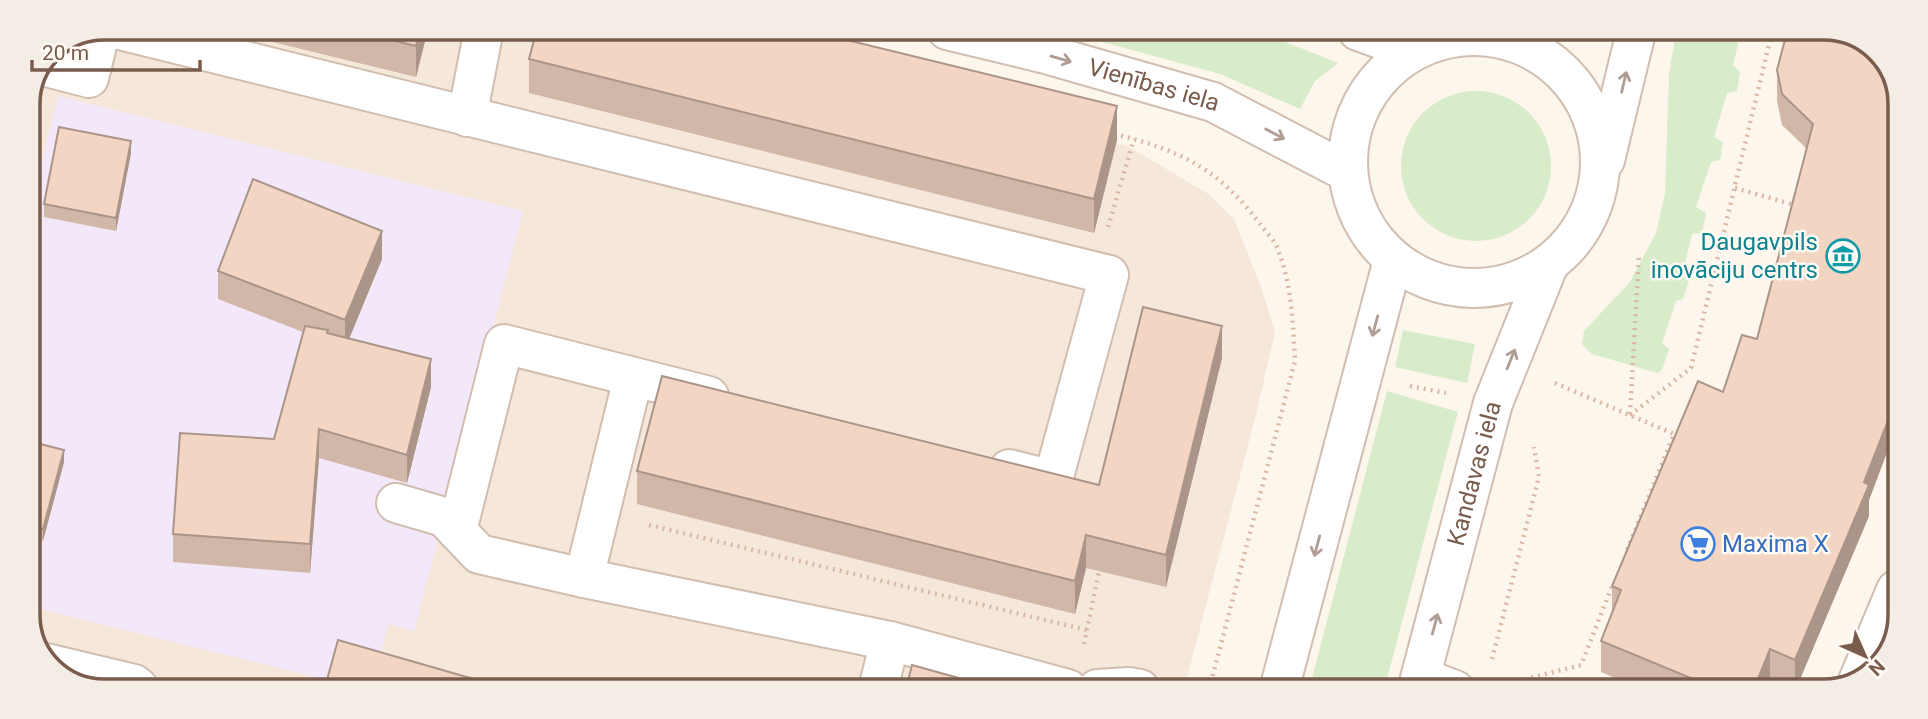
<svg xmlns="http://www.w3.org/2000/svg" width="1928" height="719" font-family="Roboto,sans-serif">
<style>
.residential{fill:#f5e8da}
.education{fill:#f3e8fa}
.green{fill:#d8ecc9}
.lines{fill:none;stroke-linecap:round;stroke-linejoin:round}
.minor-casing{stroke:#d1beb0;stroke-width:42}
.path{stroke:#d9b8a5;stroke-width:4.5;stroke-dasharray:2 5;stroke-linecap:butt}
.minor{stroke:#fff;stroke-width:38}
.wall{fill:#d1b7a8}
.shaded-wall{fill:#aa9588}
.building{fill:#f3d5c3;stroke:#aa9588;stroke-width:2}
.oneway{stroke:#af9d94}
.labels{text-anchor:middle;stroke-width:5;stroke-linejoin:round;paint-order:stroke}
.street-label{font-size:24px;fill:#7a5c4d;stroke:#fffaf3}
.culture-label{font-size:24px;fill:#0d838f;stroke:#fffaf3;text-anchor:end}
.shop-label{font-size:24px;fill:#366cbe;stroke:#fffaf3;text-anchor:start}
.rim{fill:none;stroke:#7a5c4d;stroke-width:3.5}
</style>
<rect width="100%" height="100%" fill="#fdf6ec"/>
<path class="residential" d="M104 28 652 29 1128 146 1210 195 1234 219 1262 290 1275 332 1256 415 1184 689 79 687 43 661 28 620V100L51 50Z"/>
<path class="education" d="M58 96 523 211 414 631 388 624 372 685 336 682 28 606V216Z"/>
<g class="green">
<path d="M1062 31H1258L1338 63 1315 81 1300 109 1220 74Z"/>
<path d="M1676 32H1741L1733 65 1740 72 1737 91 1727 93 1714 137 1723 142 1720 160 1711 162 1696 207 1706 213 1702 233 1692 234 1682 275 1689 281 1683 299 1676 301 1662 343 1669 349 1662 370 1657 373 1592 354 1582 344 1584 331 1630 282 1656 233 1665 193 1669 74Z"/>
<circle cx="1476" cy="166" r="75"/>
<path d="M1403 330 1475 344 1467 383 1395 367Z"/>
<path d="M1387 391 1458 412 1384 690H1309Z"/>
</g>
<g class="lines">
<defs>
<g id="minor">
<path d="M112 28 1109 275 1053 480 1009 469"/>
<path id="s1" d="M947 30 1046 54 1213 102 1347 172"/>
<path d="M1358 31 1413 51"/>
<circle cx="1474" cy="162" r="126"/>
<path d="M43 66 89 78 101 29"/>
<path d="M467 117 484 29"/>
<path d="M1605 160 1636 32"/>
<path d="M396 503 444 517 479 554 584 578 890 641 1068 689"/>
<path d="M457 531 504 344 709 396"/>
<path d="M584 578 633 378"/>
<path d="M46 663 134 684 138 687"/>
<path d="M1421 677 1455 690"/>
<path d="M1858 681 1896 590"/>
<path d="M878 689 890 641"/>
<path d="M1097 689 1129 687 1140 689"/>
<path d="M1279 690 1393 260"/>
<path id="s2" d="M1417 690 1493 403 1549 264"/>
</g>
</defs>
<use href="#minor" class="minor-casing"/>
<g class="path">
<path d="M1114 134C1180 150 1219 169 1260 224 1266 232 1275 241 1278 250 1292 285 1293 324 1295 361L1209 690"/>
<path d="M1735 188 1798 206"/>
<path d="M1108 227 1134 139"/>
<path d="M1555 383 1674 434 1626 553"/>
<path d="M1410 386 1446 393"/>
<path d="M1630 414 1639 254"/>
<path d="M1630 415 1691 368 1772 32"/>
<path d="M649 525 1087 630"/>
<path d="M1084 644 1099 571"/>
<path d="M1492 659 1539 477 1534 447"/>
<path d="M1511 683 1581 665 1613 584"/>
</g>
<use href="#minor" class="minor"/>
</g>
<g class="wall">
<path d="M215 28 428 29 416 77Z"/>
<path d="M1849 32 1896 428 1869 500V516L1795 691 1770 680 1766 691H1646L1601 672V641L1612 613V586L1723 392 1757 339 1807 149 1782 125 1777 101V70Z"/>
<path d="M529 59 1117 140 1094 233 529 93Z"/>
<path d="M131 153 116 231 44 217V204Z"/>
<path d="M382 259 349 338 431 387 407 483 319 458 310 573 173 562V534L274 439 303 332 218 299V271Z"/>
<path d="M1222 358 1166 587 1086 568 1075 614 637 504V471L1099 485Z"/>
<path d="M28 441 64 462 43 541 28 538Z"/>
</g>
<g class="shaded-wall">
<path d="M420 29H428L416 77V46Z"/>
<path d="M1117 106V140L1094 233V199Z"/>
<path d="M131 141V153L116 231V218Z"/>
<path d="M382 231V259L345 349V320Z"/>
<path d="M1222 326V358L1166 587V555Z"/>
<path d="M431 359V387L407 483V455Z"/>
<path d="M1898 395 1897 426 1869 500V516L1795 691V660Z"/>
<path d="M319 429V458L310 573V544Z"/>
<path d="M64 450V462L43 541V529Z"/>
<path d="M1086 535V568L1075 614V581Z"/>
<path d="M1770 649V680L1766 691H1753Z"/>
</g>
<g class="building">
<path d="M346 29H420L416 46Z"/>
<path d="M537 29 806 30 1117 106 1094 199 529 59Z"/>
<path d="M1787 32H1849L1884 57 1900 99 1898 395 1864 482 1869 485 1795 660 1770 649 1753 691H1722L1601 641 1621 590 1612 586 1698 381 1723 392 1742 335 1757 339 1813 124 1782 94 1777 70Z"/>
<path d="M59 127 131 141 116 218 44 204Z"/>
<path d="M253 179 382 231 345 320 218 271Z"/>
<path d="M1143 307 1222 326 1166 555 1086 535 1075 581 637 471 662 376 1099 485Z"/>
<path d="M305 326 328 330 327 333 431 359 407 455 319 429 310 544 173 534 180 433 274 439Z"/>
<path d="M28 441 64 450 43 529 28 525Z"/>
<path d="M338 640 505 688 325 687Z"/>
<path d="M912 665 998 689H906Z"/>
</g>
<defs><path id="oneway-shaft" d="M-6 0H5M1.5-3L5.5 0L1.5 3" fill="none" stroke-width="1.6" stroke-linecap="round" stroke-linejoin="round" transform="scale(1.75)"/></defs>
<g class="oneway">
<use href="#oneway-shaft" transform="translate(1061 59) rotate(16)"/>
<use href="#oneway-shaft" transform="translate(1624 82) rotate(-77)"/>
<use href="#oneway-shaft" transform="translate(1275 134) rotate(28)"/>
<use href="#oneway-shaft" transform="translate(1375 326) rotate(105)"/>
<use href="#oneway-shaft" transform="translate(1511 359) rotate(-68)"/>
<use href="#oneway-shaft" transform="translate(1317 546) rotate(105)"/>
<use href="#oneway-shaft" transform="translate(1435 624) rotate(-75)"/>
</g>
<defs>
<symbol id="museum-ring" viewBox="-11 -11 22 22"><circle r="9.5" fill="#fffaf3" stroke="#0f9aa8" stroke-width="1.5"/><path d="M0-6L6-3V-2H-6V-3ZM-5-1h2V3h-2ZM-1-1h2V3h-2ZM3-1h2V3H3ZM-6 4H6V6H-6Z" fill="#0f9aa8"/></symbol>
<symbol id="supermarket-ring" viewBox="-11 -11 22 22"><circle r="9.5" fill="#fffaf3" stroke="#3f7fe0" stroke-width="1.5"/><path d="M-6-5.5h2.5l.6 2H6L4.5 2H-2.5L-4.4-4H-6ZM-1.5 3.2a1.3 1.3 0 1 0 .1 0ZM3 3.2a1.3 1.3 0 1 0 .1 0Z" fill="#3f7fe0"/></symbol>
</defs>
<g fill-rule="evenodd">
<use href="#museum-ring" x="1824" y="237" width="38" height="38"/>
<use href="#supermarket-ring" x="1679" y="525" width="38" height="38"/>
</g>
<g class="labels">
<g class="street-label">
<text dy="8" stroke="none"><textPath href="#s1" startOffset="214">Vienības iela</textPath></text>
<text dy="8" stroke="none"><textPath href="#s2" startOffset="224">Kandavas iela</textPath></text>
</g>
<g class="culture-label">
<text x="1818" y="250">Daugavpils<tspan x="1818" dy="28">inovāciju centrs</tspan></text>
</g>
<g class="shop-label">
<text x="1722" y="552">Maxima X</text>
</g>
</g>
<path d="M0 0H1928V719H0ZM104 40H1824A64 64 0 0 1 1888 104V615A64 64 0 0 1 1824 679H104A64 64 0 0 1 40 615V104A64 64 0 0 1 104 40Z" fill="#f4ede6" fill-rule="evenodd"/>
<path class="rim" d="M104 40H1824A64 64 0 0 1 1888 104V615A64 64 0 0 1 1824 679H104A64 64 0 0 1 40 615V104A64 64 0 0 1 104 40Z"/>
<g transform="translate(1865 656) rotate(135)" stroke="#fffaf3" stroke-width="5" paint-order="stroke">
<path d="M0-5L12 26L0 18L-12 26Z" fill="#7a5c4d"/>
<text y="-10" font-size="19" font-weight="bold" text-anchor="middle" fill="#7a5c4d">N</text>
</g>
<path d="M32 60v10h168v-10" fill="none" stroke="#7a5c4d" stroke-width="3.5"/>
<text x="42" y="60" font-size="21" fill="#7a5c4d" stroke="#fffaf3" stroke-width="5" paint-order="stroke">20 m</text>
</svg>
